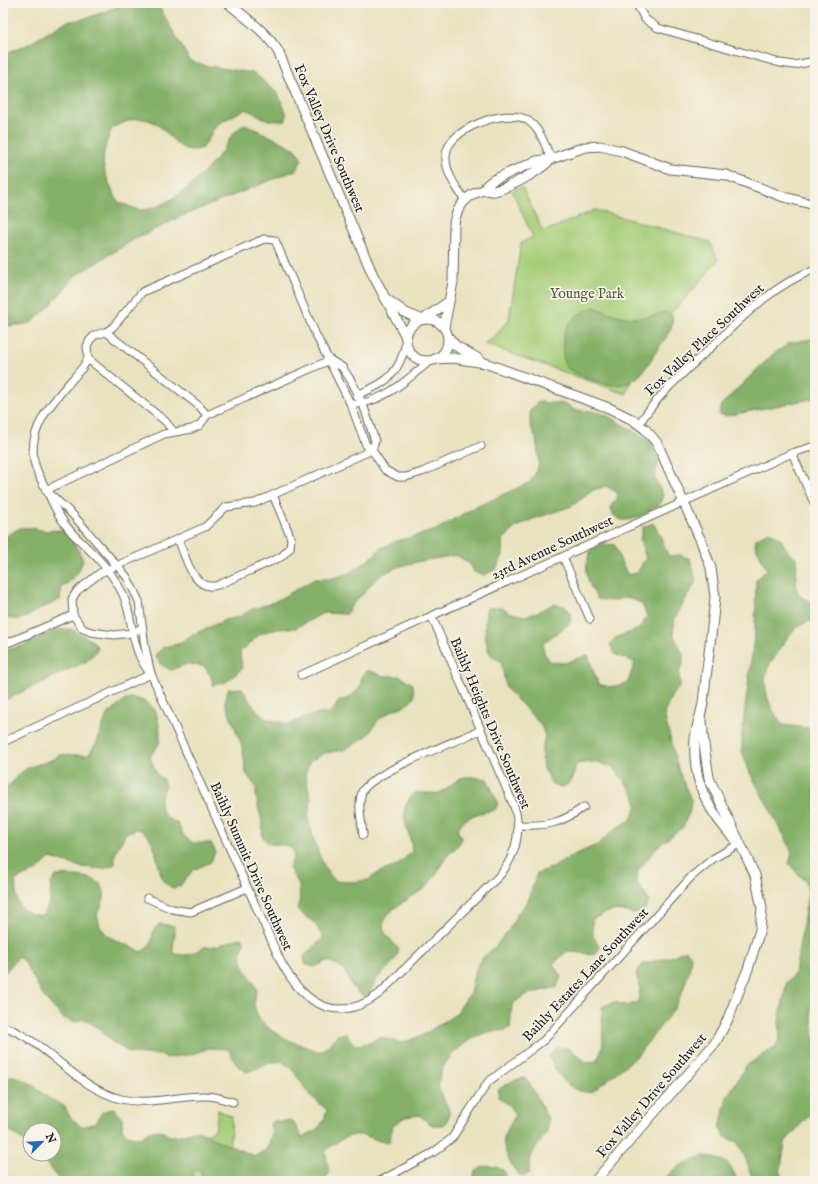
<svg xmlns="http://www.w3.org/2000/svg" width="818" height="1184" font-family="'IM FELL English',serif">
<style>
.green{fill:#a6cd78;stroke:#61744a}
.forest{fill:#84b068;stroke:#506642}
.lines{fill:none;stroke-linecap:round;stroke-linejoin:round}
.minor-casing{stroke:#646155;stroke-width:9}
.tertiary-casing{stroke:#646155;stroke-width:11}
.minor{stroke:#fff;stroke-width:7}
.tertiary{stroke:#fff;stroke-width:9}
.labels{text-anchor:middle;stroke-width:3.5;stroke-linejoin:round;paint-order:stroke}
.street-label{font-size:14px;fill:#1c1c1c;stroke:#f7f3e8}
.park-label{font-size:14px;fill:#4c5a3c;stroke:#f7f3e8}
</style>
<rect width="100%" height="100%" fill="#f7f3e8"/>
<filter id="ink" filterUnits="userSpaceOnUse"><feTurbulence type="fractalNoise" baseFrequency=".025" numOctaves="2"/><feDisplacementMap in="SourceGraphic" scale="8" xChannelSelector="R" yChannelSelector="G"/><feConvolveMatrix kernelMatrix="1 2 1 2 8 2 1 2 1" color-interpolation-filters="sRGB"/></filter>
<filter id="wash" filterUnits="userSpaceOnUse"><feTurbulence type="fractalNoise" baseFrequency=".012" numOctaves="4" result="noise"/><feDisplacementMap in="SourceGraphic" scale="16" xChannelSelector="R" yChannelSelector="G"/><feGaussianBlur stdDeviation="0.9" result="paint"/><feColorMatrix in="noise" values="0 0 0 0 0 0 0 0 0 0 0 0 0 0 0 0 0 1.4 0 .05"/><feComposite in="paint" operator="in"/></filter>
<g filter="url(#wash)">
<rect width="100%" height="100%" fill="#e9e2c0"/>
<g class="green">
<path d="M522 187 543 232 595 210 710 242 718 260 685 299 646 338 626 394 484 344 497 334 509 319 521 243 533 237 512 191Z"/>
<path d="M218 1110 232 1117 228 1160 238 1181H166L156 1156 215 1130Z"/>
</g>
<g class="forest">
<path d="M126 3H157L190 61 207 66 254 73 278 94 286 112V121C281 121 274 121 269 120 262 118 253 112 245 109L216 125 203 148C175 158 170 126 148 120 135 116 123 123 112 128 97 163 103 170 118 202 125 204 135 210 142 210 169 209 204 175 220 154 231 140 229 134 245 124L296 149 302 160 296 170 180 217 133 240 75 276 49 307 31 323 10 326 3 321V52C22 52 47 32 64 23 69 20 76 21 82 19 97 15 111 9 126 3Z"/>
<path d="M594 307C622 318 636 322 665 312L672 315C675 328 664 340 657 350 651 359 643 375 632 381 629 383 619 385 614 385 605 385 573 374 566 367 563 363 563 354 563 349 562 324 573 316 594 307Z"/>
<path d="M815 338V398L727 416 719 414 721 405 773 354 790 343Z"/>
<path d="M538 402 566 404 574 410 592 411 606 415 650 441 657 452 658 462 655 479 663 495 660 504C646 514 617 533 610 507L617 499 618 493 606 486 593 490 572 506 533 519 516 527 503 540V555L496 569 485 575 474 572 469 563 456 555C429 561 396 561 374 581 370 585 367 589 364 593 355 601 352 603 347 614L323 613 296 628 274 629 260 634 240 652 242 669 226 682 213 685 211 676 204 666 187 664 171 670 160 664 155 655 164 647 178 644 190 636 225 620 239 617 253 609 274 602 315 579H329L347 574 369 560 381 548 397 541 434 531 470 510 530 482 537 470 539 462 536 438 530 425V410Z"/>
<path d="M653 523 660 535 668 556 680 555 690 559 696 581 675 618 673 634 683 654V664L679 671 680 687 672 695 664 714 678 769 691 800 690 811 683 827 657 847 638 871 637 882 649 901 645 909 634 914C610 907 613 911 592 919L593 936 600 947 595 955 567 951 553 964 561 977 557 987 525 995 512 1004 510 1028C503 1032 499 1030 492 1031 486 1032 477 1036 472 1039 456 1048 436 1068 439 1088 441 1103 457 1108 444 1125H432L419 1115 405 1117 392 1126 390 1141C379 1143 379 1140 369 1137 353 1130 337 1141 325 1151L329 1173 325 1181H202L201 1169 194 1171 190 1181H60L39 1154H54V1130H30V1145L11 1132 3 1123V1077L14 1076 30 1083 48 1098 64 1106 70 1117 81 1127 96 1123 102 1112 114 1108 122 1118V1129L127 1135 139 1138 149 1131 159 1130 170 1136 181 1135 194 1131 204 1133 211 1138 255 1156 267 1149 272 1133 270 1124 273 1121H293L302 1138C318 1129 322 1128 327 1110L309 1094 293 1070 282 1061C266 1062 261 1068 246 1072L237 1065 228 1049 209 1048 192 1054 167 1058 160 1055 130 1053 111 1041 97 1027 84 1019 74 1022 63 1018 44 997 24 961 18 957 3 975V788L10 785 18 775 29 767 47 762 60 755H88L96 744 107 715 128 698C157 699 160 717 160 742L150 757 157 775 163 779 165 788C158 799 159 806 165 817L177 823 184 836 193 843H211L215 851 211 862 193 870 180 886 172 888C169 885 164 883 163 880 155 862 159 839 139 829L127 832 115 852V864L103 869 81 867 50 858 38 870 15 880C16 887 16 897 18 903 22 912 35 917 43 915L50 902 51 884 56 876C83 874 120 878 97 914L100 927 109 937 142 952 151 943 154 929 159 924 174 926C177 936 172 943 173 953 190 958 191 953 205 947 208 946 212 947 215 946 225 944 231 939 242 938L245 944 241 951 243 965 257 989C256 993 254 1000 254 1004 258 1033 297 1043 320 1052L330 1044 337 1035 346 1033 354 1045 365 1044 380 1037 402 1043 423 1035 456 1014 470 993 474 974 480 960 494 948 510 928 517 914 528 901 537 873 554 867 569 857 597 845 616 828 631 820 637 805 634 795 624 780 611 766 592 762 576 764C573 776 573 783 561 788L552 784 543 767 541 753 545 736 541 725 506 688 501 661C498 659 494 658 492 656 484 649 484 618 487 608L501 607 511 613 525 616 540 611 553 604 564 606 571 614 570 623 543 643 544 653 551 662 565 663 588 655 598 684C610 688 617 688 628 682L635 662 616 655 610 645 615 638 639 629 647 617 642 604 627 597 612 601 597 599C586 578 583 572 591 549L604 544 615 545 621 562 628 575 637 573 646 558 640 540 643 527Z"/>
<path d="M20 528H33L44 531 62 530 70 536 83 559C80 572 74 579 62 587L60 600C52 604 44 606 37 611 23 619 19 623 3 615V541L9 534Z"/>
<path d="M769 531 780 538 789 553 797 558C798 577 788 598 815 602V619C795 626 789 633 779 651 775 657 769 664 767 670 761 689 771 711 783 725L815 729V1000L811 1009 815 1049V1100L811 1113 785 1142 780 1174 786 1181H753L747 1162 738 1143 724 1136 720 1128 727 1097 746 1066 776 1046 780 1037 779 1021 787 982 795 973 808 893 806 882 789 864 792 853 787 841 750 773 742 751V733L755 630 756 580 767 570 755 545 756 539Z"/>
<path d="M71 629 94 642 98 649 87 661 3 701V651L22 646 54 630Z"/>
<path d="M368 670 383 676H399L413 684 414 697 405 706 393 710 379 719 368 735 356 743 343 750 325 753 310 761 305 774 311 798 308 819 316 847 325 868 335 881 354 882 368 880 380 872 397 866 412 851C411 827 394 815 414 793 420 792 435 794 439 793 447 790 452 783 459 779 466 775 480 778 487 779L498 803 495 810C480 813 465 815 457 830L462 838C456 851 451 850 445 859 439 867 435 878 428 885 417 897 382 908 383 928 384 934 395 944 399 950 396 962 386 969 378 978 373 985 372 991 365 997 342 986 356 969 327 961L314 967 305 964 304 956 323 938 315 923 303 915 297 909 300 899 299 884 289 868 294 856 293 849 286 845 269 844 262 837 263 825 256 797V787L246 773 242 746 225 702 228 689 242 688 250 702 264 718 289 725 304 717 332 712 339 701 349 698 360 688 362 675Z"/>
<path d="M686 950 691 956 690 967 683 990 674 1009 636 1057 592 1092C569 1094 558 1075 549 1057L557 1047 569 1048 587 1063 598 1060 603 1044 602 1007 614 1002 628 1006 638 1002 640 988 636 973 643 964 670 957Z"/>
<path d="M525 1078 533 1089 548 1119 547 1132 531 1155 529 1173 523 1177C515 1172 513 1168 509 1160 499 1138 504 1137 515 1116L510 1106 498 1097 499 1089 514 1080Z"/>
<path d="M703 1156C722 1159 731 1161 737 1181H664C672 1167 689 1161 703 1156Z"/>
<path d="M484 1166 496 1167 504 1171 508 1181H472L475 1172Z"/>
</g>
</g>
<g filter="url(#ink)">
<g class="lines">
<defs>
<g id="minor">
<path d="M636 3 645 19 658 28 780 63 794 65 815 61"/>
<path d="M465 200C456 187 445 173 446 155 447 129 507 107 527 120 540 128 545 145 551 159"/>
<path d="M106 332 199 406 207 415"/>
<path d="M88 359 165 421 174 432"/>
<path d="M330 360 342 367 352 382 363 404 375 441 372 450"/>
<path d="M357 397 359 394C387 383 399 374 406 343"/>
<path d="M351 405C385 402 405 381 430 361"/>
<path d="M639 424C658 395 683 373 708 350 741 319 771 286 815 269"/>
<path d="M792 453 815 505"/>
<path d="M46 490 73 515 127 577 139 601 145 647 151 674 281 962C303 1003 336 1026 379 994L501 874C516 854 522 831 514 806L432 617"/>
<path d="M46 490 164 434 192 429 200 425 207 415 330 360"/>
<path d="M178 539C186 557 193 593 218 585L281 557 290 548 291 538 273 495"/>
<path d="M563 557 590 619"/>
<path d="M142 628 132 633 114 635 91 632 83 629 73 615 72 599 77 591 100 573 205 527 226 507 255 503 372 450"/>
<path d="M3 645 73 615"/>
<path d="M151 674C127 647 136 614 118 585 106 564 89 550 72 533 59 518 54 506 46 489 41 480 36 471 34 461 27 423 60 395 82 368L88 359 87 346 90 340 95 335 106 332 113 327 142 292 264 239 275 240 315 333 351 405 366 445 372 450 385 470 398 477H406L422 472 481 446"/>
<path d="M301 675 792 453 815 446"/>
<path d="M3 742 151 674"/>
<path d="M518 825C548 826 560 824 584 807"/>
<path d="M363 835C362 822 357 806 362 792 370 773 459 740 481 730"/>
<path d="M147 898 172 909 191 912 247 888"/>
<path d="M3 1026C47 1041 74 1087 121 1099 150 1106 178 1095 206 1096 215 1096 224 1099 233 1102"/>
<path d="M380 1181 434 1152 452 1138 488 1082 544 1040 692 876 714 858 739 844"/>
</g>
<g id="tertiary">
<path d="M228 3C246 18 265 31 278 51L372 273 406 337"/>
<path d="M485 190 486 186 493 180 536 161 551 159 585 147 600 146 622 151 670 169 726 175 784 197 815 205"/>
<path d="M385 298 406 313 420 319"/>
<circle cx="427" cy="340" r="21"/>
<path d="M424 319 448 302"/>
<path d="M444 327 453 282 454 224C456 208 467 193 485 190 488 190 491 191 494 191 512 187 539 171 551 159"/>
<path d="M448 337 456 346 479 359"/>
<path d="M435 359 453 358 485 363 609 408 633 420 645 429 657 443 701 541 711 568 715 597C712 632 707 668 703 703 701 715 696 727 695 739 692 783 709 813 739 844"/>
<path d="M595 1181 715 1043 727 1021 748 969 760 930 762 908 755 875 709 778 704 745 702 721"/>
</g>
</defs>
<use href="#minor" class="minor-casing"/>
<use href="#tertiary" class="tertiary-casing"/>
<use href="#minor" class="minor"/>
<use href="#tertiary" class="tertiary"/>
</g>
</g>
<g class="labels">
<g class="street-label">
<text transform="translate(330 138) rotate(67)" y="5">Fox Valley Drive Southwest</text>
<text transform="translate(704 339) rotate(-43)" y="5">Fox Valley Place Southwest</text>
<text transform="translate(552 547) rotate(-25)" y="5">23rd Avenue Southwest</text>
<text transform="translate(491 723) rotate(67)" y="5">Baihly Heights Drive Southwest</text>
<text transform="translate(252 866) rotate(66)" y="5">Baihly Summit Drive Southwest</text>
<text transform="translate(585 974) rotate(-47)" y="5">Baihly Estates Lane Southwest</text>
<text transform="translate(651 1095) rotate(-49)" y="5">Fox Valley Drive Southwest</text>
</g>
<g class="park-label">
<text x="587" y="298">Younge Park</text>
</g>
</g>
<rect width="818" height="1184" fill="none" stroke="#f7f3e8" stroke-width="16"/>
<g transform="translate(42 1142) rotate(66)"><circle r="19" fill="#f7f3e8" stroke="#9f9d96"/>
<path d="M0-3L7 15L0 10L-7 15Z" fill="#1f6fb2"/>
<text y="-6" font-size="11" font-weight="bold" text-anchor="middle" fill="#1c1c1c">N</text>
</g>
</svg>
